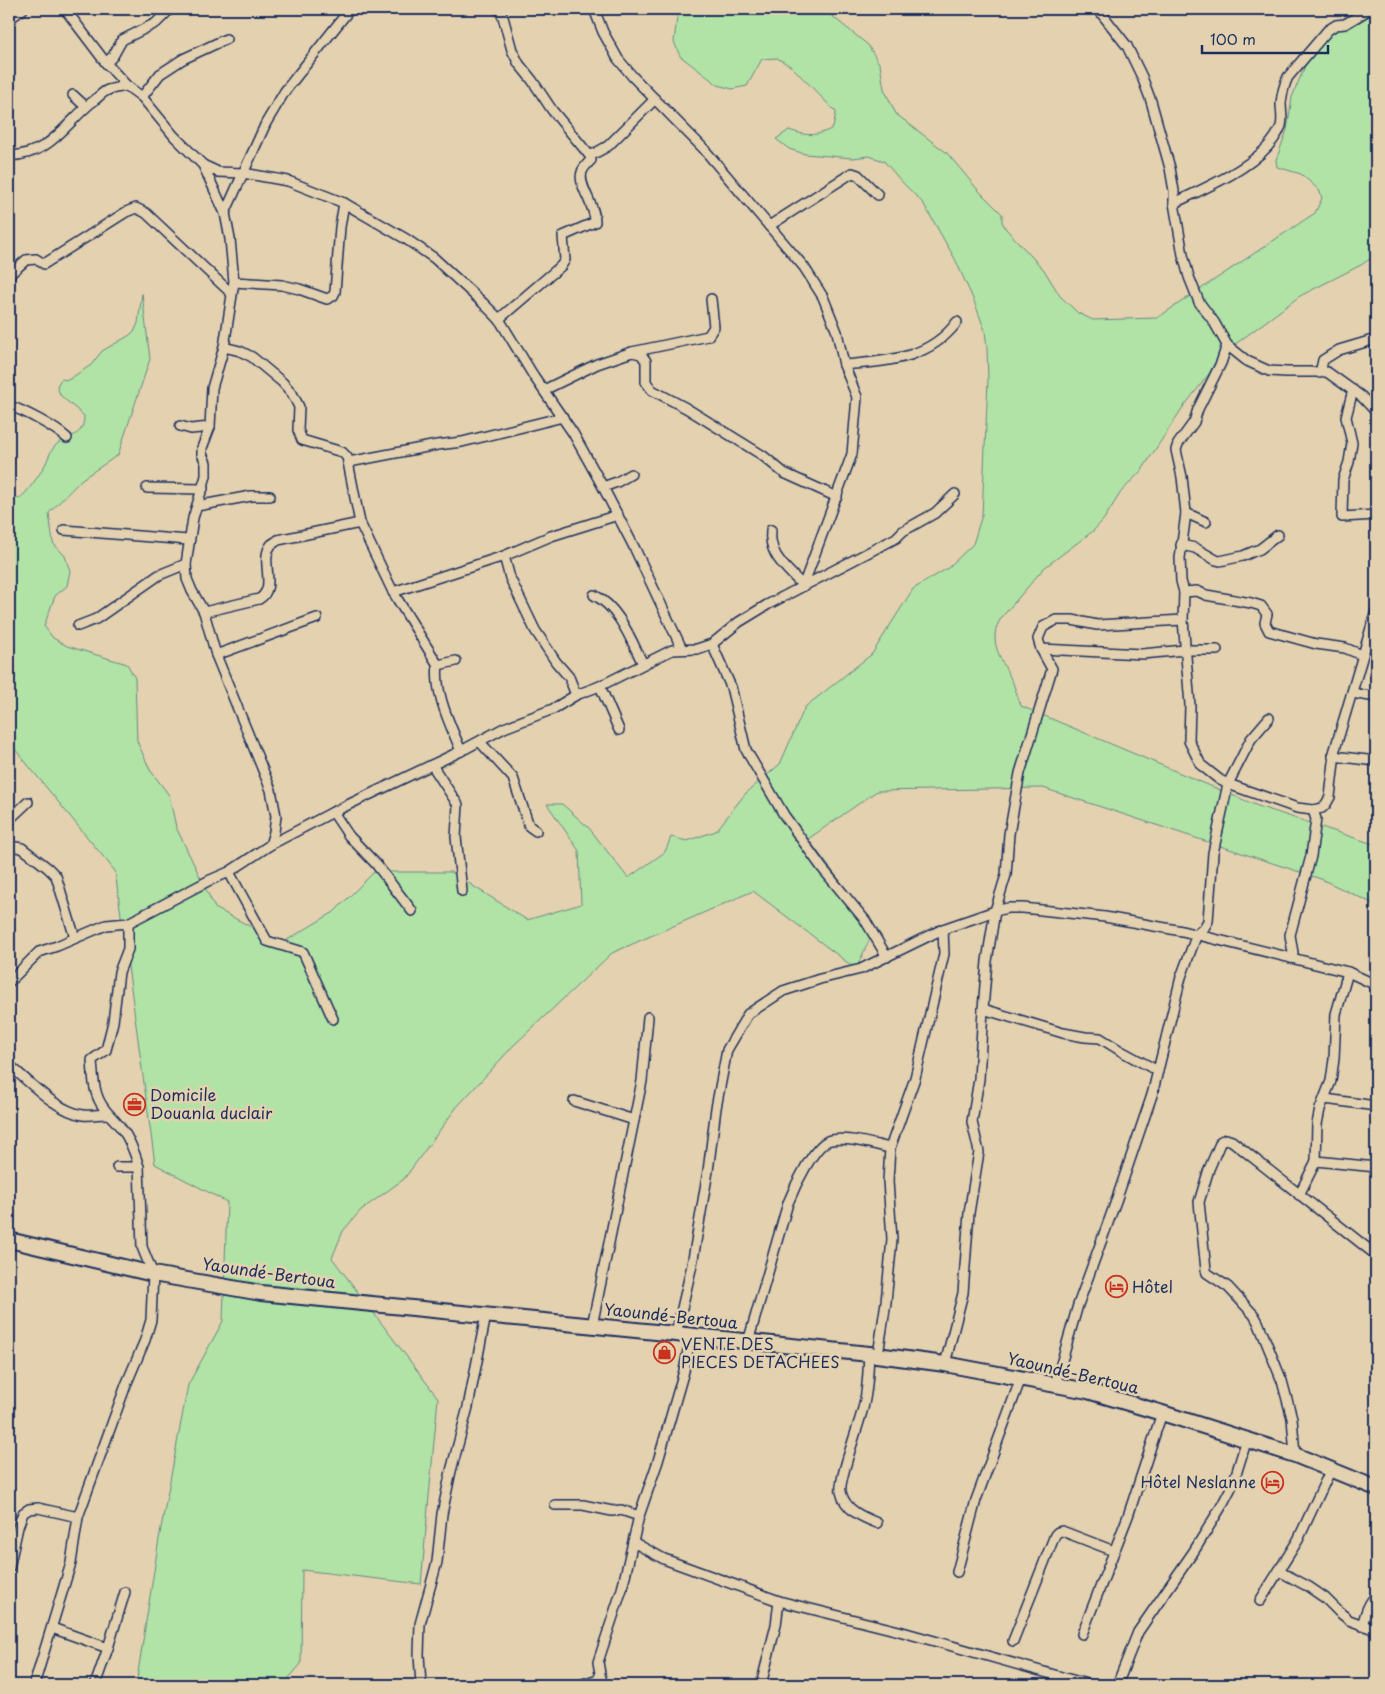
<svg xmlns="http://www.w3.org/2000/svg" width="1385" height="1694" font-family="'Playpen Sans',sans-serif">
<style>
.green{fill:#b0e3a5;stroke:#668982}
.lines{fill:none;stroke-linecap:round;stroke-linejoin:round}
.minor-casing{stroke:#1b2f5e;stroke-width:12}
.trunk-casing{stroke:#1b2f5e;stroke-width:18}
.minor{stroke:#e4d1af;stroke-width:9}
.trunk{stroke:#e4d1af;stroke-width:14}
.labels{text-anchor:middle;stroke-width:5;stroke-linejoin:round;paint-order:stroke}
.poi-label{font-size:16px;fill:#1b2f5e;stroke:#e4d1af;text-anchor:start}
.street-label{font-size:16px;fill:#1b2f5e;stroke:#e4d1af}
</style>
<rect width="100%" height="100%" fill="#e4d1af"/>
<filter id="ink" filterUnits="userSpaceOnUse"><feTurbulence type="fractalNoise" baseFrequency=".02" numOctaves="2"/><feDisplacementMap in="SourceGraphic" scale="10" xChannelSelector="R" yChannelSelector="G"/><feConvolveMatrix kernelMatrix="1 2 1 2 8 2 1 2 1" color-interpolation-filters="sRGB"/></filter>
<g filter="url(#ink)">
<path class="green" d="M678 9H821L832 16 868 45 880 65 884 89 896 114 947 153 978 190 1002 214V222L1006 229 1044 270 1060 296 1078 313 1093 320 1157 318 1315 213 1322 198 1319 190 1301 174 1277 167 1276 160 1287 130 1292 97 1305 66 1329 34 1358 20 1370 9H1376V255L1361 265 1300 296 1218 357 1209 374 1181 410 1142 470 1121 492 1104 519 1093 531 1044 568 1002 617C985 640 1003 661 1013 683 1016 691 1018 699 1021 706L1258 806 1376 845V905L1321 879 1043 788 877 791 808 839 875 927 856 969 753 891 612 953 514 1045 456 1108 404 1179 361 1210 343 1231 332 1258 438 1398 421 1584 302 1570 301 1664 283 1685H136L159 1539 188 1385 223 1321 227 1202 155 1164 115 871 9 742V493L19 499C28 492 39 475 45 465 48 459 50 452 54 447 65 434 84 440 84 416L60 395 57 386 61 379 68 380 91 365 102 351 130 335 135 330 138 323 142 293 150 359 118 455 82 479 49 513 53 543 65 556 70 571 67 586 55 596 44 626 53 638 67 646 127 664 135 678 137 741 150 770 169 795 176 827 215 908 282 943 334 912 374 872H451L527 920 581 904 579 851 547 804H562L589 828 628 878 665 852 671 837 687 841 716 831 745 794 780 764 805 707 872 654 913 589 948 568 973 544 982 515 988 380 987 348 985 331 974 301 955 259 923 203 902 182 884 161 869 156 853 158 805 154 789 149 776 139 789 130C807 136 815 137 833 128L836 112 792 67 777 58 762 59 747 86 732 89 718 85 680 56 674 42Z"/>
<g class="lines">
<defs>
<g id="minor">
<path d="M65 9 106 63 127 86 142 97 174 136 203 165 225 213 230 239 234 282 224 347 212 388 210 427 202 448V454L206 463V476L193 518 186 564 187 579 192 591 204 612 216 655 271 790 276 816 274 832 270 845"/>
<path d="M499 9 503 17 512 50 519 64 532 80 552 110 590 156"/>
<path d="M594 9 603 32 618 59 633 77 703 148 804 267 823 297 837 332 844 365 857 397 852 454 803 586"/>
<path d="M1098 9 1127 46 1142 77 1151 101 1170 168 1174 191V203L1183 255 1189 277 1199 302 1214 322 1227 345 1247 361 1269 371 1286 372H1327L1362 397 1376 412"/>
<path d="M9 19 23 9"/>
<path d="M106 63 113 56 122 40 156 23 170 9"/>
<path d="M73 95 86 107"/>
<path d="M142 97 160 74 183 59 226 39"/>
<path d="M9 156C51 154 63 126 92 102 97 99 102 92 108 90 114 88 121 87 127 86"/>
<path d="M203 165 218 172 243 173 288 181 344 203 406 239 434 258 483 303 499 319 533 375 573 433 603 487 635 549 682 649"/>
<path d="M1174 203C1207 187 1267 163 1281 126 1283 119 1281 111 1281 103 1282 94 1284 85 1288 77L1328 30 1336 25 1345 24 1370 9"/>
<path d="M225 213 266 123 285 91 350 9"/>
<path d="M769 226 852 173 858 175 878 195"/>
<path d="M9 275 26 260 36 259 44 264 126 212 136 208 146 213 231 293"/>
<path d="M234 282 282 285 299 289 327 299 333 296 335 292 340 227 344 203"/>
<path d="M499 319 561 266 565 260 563 236 595 222C596 206 577 185 582 172 583 168 588 163 591 160L590 156 608 146 655 99"/>
<path d="M1227 345 1221 363 1198 409 1194 422 1178 444 1176 450 1182 477 1186 513 1180 558 1181 581 1184 592 1183 620 1190 705 1189 741 1201 765 1220 780 1228 784 1297 808 1313 810 1322 808 1326 804 1330 797 1334 762 1333 756 1376 611"/>
<path d="M224 347 240 351 252 357 282 382 292 393 299 407 298 430 302 440 342 452 347 457 360 523 393 592 438 665C434 693 451 726 461 751"/>
<path d="M632 352 641 354 646 361V382L652 390 686 408 762 455 784 473 837 497"/>
<path d="M844 365C886 361 929 360 957 322"/>
<path d="M1320 373 1323 360 1339 350 1376 339"/>
<path d="M544 390 597 364 632 352 708 336 714 327 711 299"/>
<path d="M1353 390 1346 417 1352 443 1349 462 1343 480 1342 517 1376 515"/>
<path d="M9 406C24 410 56 428 67 438"/>
<path d="M180 426 191 429 210 427"/>
<path d="M349 462 437 445 462 442 563 417"/>
<path d="M603 487 617 482 631 474"/>
<path d="M147 488 203 489"/>
<path d="M197 506 251 496H270"/>
<path d="M1186 513 1206 522"/>
<path d="M64 530 188 540"/>
<path d="M771 530C768 556 787 568 803 586"/>
<path d="M1181 545 1195 548 1216 560 1220 561 1243 556 1252 552 1260 549 1278 535"/>
<path d="M504 556 510 578 535 630 556 662 569 677 576 695"/>
<path d="M393 592 504 556 551 536 618 515"/>
<path d="M1184 592 1197 591 1206 595 1251 603 1261 606 1267 614 1265 623 1269 631 1316 644 1345 648 1362 655"/>
<path d="M594 595C619 607 631 640 643 664"/>
<path d="M204 612 259 599C278 588 259 560 271 545 273 543 276 542 278 540L360 523"/>
<path d="M78 626 96 619 159 575 186 564"/>
<path d="M712 644 731 687 746 750 784 815 822 868 865 920 887 957"/>
<path d="M1041 649 1142 654 1185 650H1217"/>
<path d="M216 655 317 618"/>
<path d="M438 665 456 661"/>
<path d="M600 686 619 730"/>
<path d="M1352 693 1376 697"/>
<path d="M480 742 513 778 529 826 536 831"/>
<path d="M1333 756 1376 761"/>
<path d="M432 765 458 805 456 837 462 891"/>
<path d="M333 812 349 836 376 864 412 911"/>
<path d="M9 820 28 802"/>
<path d="M9 846 22 848 48 868 56 876 75 938"/>
<path d="M229 872 267 941 303 952 333 1019"/>
<path d="M1291 958 1293 953 1290 935 1311 856 1316 819 1313 810"/>
<path d="M9 982 39 952 57 946 106 925 128 923 208 881 229 872 270 845 333 812 461 751 504 728 553 709 576 695 600 686 672 650 697 649 712 644 739 622 767 605 896 538 903 531 935 513 955 494"/>
<path d="M983 1009 1063 1033 1085 1037 1100 1038 1121 1051 1158 1071"/>
<path d="M9 1065C29 1081 56 1111 83 1115 90 1116 99 1114 106 1114"/>
<path d="M1325 1099 1376 1106"/>
<path d="M574 1101 634 1120"/>
<path d="M1316 1161 1376 1167"/>
<path d="M117 1167H139"/>
<path d="M1299 1195 1316 1161 1317 1124 1320 1109 1331 1081 1334 1059 1336 1014 1348 972"/>
<path d="M592 1326 642 1081 648 1017"/>
<path d="M676 1334 692 1265 708 1171 716 1108 727 1050 748 1014 783 991 820 979 861 969 943 929 995 911 1008 908H1023L1105 917 1182 931 1348 972 1376 985"/>
<path d="M748 1342 788 1203C794 1188 815 1142 831 1140 850 1137 871 1144 890 1148"/>
<path d="M869 1354C868 1371 868 1387 864 1404 861 1420 838 1480 841 1492 845 1510 862 1517 877 1523"/>
<path d="M878 1355 886 1302 892 1239 888 1181 890 1148 915 1078 944 954 943 929"/>
<path d="M945 1364 963 1293 969 1213 979 1152 972 1122 979 1079 983 1009 987 961 995 911 1006 875 1009 834 1020 773 1052 669 1041 649 1038 639 1043 627 1056 620H1072L1097 625 1183 620"/>
<path d="M1055 1385 1078 1305 1116 1201 1152 1095 1181 977 1197 934 1204 928 1208 921 1213 853 1228 784 1251 739 1269 718"/>
<path d="M1295 1455 1292 1418 1282 1381 1258 1322 1254 1315 1228 1287 1207 1273 1206 1270 1199 1202 1209 1169 1221 1141 1226 1139 1232 1141 1376 1255"/>
<path d="M555 1505H583L612 1511 621 1510 639 1516"/>
<path d="M633 1542 664 1559 779 1601 776 1625 761 1685"/>
<path d="M9 1568 18 1527 23 1513 29 1509 38 1508 78 1517"/>
<path d="M1279 1571 1309 1587 1325 1598 1338 1611 1349 1620 1376 1630"/>
<path d="M957 1572 976 1500 1021 1378"/>
<path d="M779 1601 899 1631 1090 1685"/>
<path d="M1260 1601 1298 1540 1331 1469"/>
<path d="M1362 1626C1365 1615 1368 1603 1376 1596"/>
<path d="M52 1628 108 1648 95 1685"/>
<path d="M1082 1634 1128 1516 1162 1413"/>
<path d="M1013 1641 1055 1535 1058 1532 1062 1531 1114 1551"/>
<path d="M108 1648 125 1592"/>
<path d="M34 1685 71 1563 78 1517 126 1385 145 1340 151 1320 153 1274 142 1247 139 1167C135 1153 130 1139 121 1128 113 1117 105 1113 99 1100 93 1088 93 1073 92 1060L106 1050 113 1022 119 972 128 949V923"/>
<path d="M421 1685 419 1655 420 1624 437 1562 442 1514 451 1471 468 1407 486 1315"/>
<path d="M580 1685 601 1678"/>
<path d="M602 1685 598 1662 622 1589 639 1516 658 1461 684 1371 691 1335"/>
<path d="M1117 1685 1138 1632 1194 1551 1221 1507 1233 1484 1247 1439"/>
</g>
<path id="trunk" d="M9 1240 153 1274 261 1293 676 1334 869 1354 945 1364 1088 1391 1162 1413 1295 1455 1376 1488"/>
</defs>
<use href="#minor" class="minor-casing"/>
<use href="#trunk" class="trunk-casing"/>
<use href="#minor" class="minor"/>
<use href="#trunk" class="trunk"/>
</g>
</g>
<defs>
<symbol id="office-ring" viewBox="-11 -11 22 22"><circle r="9.5" fill="#e4d1af" stroke="#c8321e" stroke-width="1.5"/><path d="M-6-3h4V-5.5h4V-3h4V5H-6ZM-1-4.5V-3h2v-1.5ZM-6 0V1H6V0Z" fill="#c8321e"/></symbol>
<symbol id="hotel-ring" viewBox="-11 -11 22 22"><circle r="9.5" fill="#e4d1af" stroke="#c8321e" stroke-width="1.5"/><path d="M-6-4.5h1.5V1H6V5H4.5V3h-9V5H-6ZM-4 0a1.8 1.8 0 1 1 3.6 0ZM.5 0V-2.5h3Q6-2.5 6 0Z" fill="#c8321e"/></symbol>
<symbol id="shop-ring" viewBox="-11 -11 22 22"><circle r="9.5" fill="#e4d1af" stroke="#c8321e" stroke-width="1.5"/><path d="M-5-2.5h2.3a2.7 3.5 0 0 1 5.4 0H5L5.5 6h-11ZM-1.5-2.5h3a1.5 2.3 0 0 0-3 0Z" fill="#c8321e"/></symbol>
</defs>
<g fill-rule="evenodd">
<use href="#office-ring" x="122" y="1092" width="25" height="25"/>
<use href="#hotel-ring" x="1104" y="1274" width="25" height="25"/>
<use href="#shop-ring" x="652" y="1340" width="25" height="25"/>
<use href="#hotel-ring" x="1260" y="1470" width="25" height="25"/>
</g>
<g class="labels">
<g class="poi-label">
<text x="150" y="1101">Domicile<tspan x="150" dy="18">Douanla duclair</tspan></text>
<text x="1132" y="1293">Hôtel</text>
<text x="681" y="1350">VENTE DES<tspan x="681" dy="18">PIECES DETACHEES</tspan></text>
<text x="1256" y="1488" text-anchor="end">Hôtel Neslanne</text>
</g>
<g class="street-label">
<text transform="translate(269 1273) rotate(8)" y="6">Yaoundé-Bertoua</text>
<text transform="translate(671 1316) rotate(6)" y="6">Yaoundé-Bertoua</text>
<text transform="translate(1073 1373) rotate(13)" y="6">Yaoundé-Bertoua</text>
</g>
</g>
<rect width="1385" height="1694" fill="none" stroke="#e4d1af" stroke-width="30"/>
<rect x="15" y="15" width="1355" height="1664" fill="none" stroke="#1b2f5e" stroke-width="2" filter="url(#ink)"/>
<path d="M1202 45v8h126v-8" fill="none" stroke="#1b2f5e" stroke-width="2.5"/>
<text x="1210" y="45" font-size="15" fill="#1b2f5e" stroke="#e4d1af" stroke-width="4" paint-order="stroke">100 m</text>
</svg>
